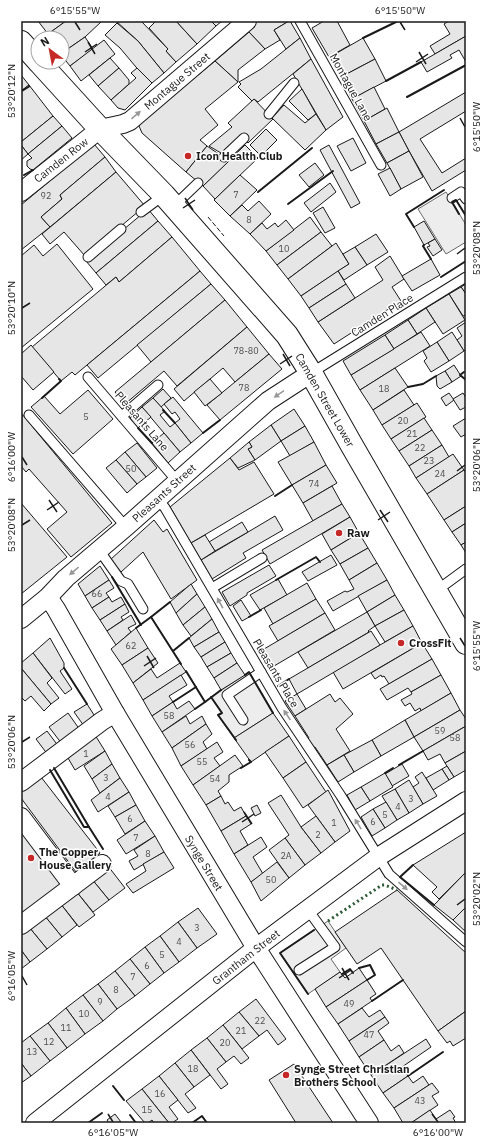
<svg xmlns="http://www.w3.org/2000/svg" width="487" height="1144" font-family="'IBM Plex Sans',sans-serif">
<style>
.parking{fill:#ededed;stroke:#6a6a6a}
.building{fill:#e6e6e6;stroke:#1a1a1a}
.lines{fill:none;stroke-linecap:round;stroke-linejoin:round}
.lane-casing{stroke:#1a1a1a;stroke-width:11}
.street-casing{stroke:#1a1a1a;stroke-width:20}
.secondary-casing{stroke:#1a1a1a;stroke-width:24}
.lane{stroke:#fff;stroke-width:9}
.street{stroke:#fff;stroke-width:18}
.secondary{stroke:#fff;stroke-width:22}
.hedge{stroke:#2b5a34;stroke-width:3;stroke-dasharray:2 3;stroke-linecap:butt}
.fence{stroke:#1a1a1a;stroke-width:1;stroke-dasharray:5 2;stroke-linecap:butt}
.wall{stroke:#1a1a1a;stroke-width:2}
.oneway{fill:#989898}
.ticks{fill:none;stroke:#1a1a1a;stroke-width:1.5}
.poi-dot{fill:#c62828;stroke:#fff;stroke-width:1.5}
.labels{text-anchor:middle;stroke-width:3;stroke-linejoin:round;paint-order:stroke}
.number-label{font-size:9px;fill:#4d4d4d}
.street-label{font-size:11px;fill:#1a1a1a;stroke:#fff}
.poi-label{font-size:11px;font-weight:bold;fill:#1a1a1a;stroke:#fff;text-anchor:start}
.neatline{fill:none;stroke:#1a1a1a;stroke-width:1.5}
.ticks-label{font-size:10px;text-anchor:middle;fill:#1a1a1a}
</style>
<rect width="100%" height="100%" fill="#fff"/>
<g class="parking">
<path d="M446 192 466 225V242L446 254 418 209Z"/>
<path d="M249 672 273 713 234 738 218 715 222 713 211 697Z"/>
<path d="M328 921 346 948 331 959 340 972 308 994 280 953Z"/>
</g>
<g class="building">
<path d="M38 21H66L48 34Z"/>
<path d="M66 21H102L85 37 62 53V38H50L48 34Z"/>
<path d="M116 21H141L168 49 166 51 176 62 164 73 138 41Z"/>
<path d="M156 21H176L197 44 176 62 166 51 168 49 149 28Z"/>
<path d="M176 21H211L216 26 197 44Z"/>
<path d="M211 21H222L216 26Z"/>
<path d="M253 21H289L274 30 280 40 265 49 244 27Z"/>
<path d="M289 21H290L300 38 286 49 274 30Z"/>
<path d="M324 21H337L350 45 329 57 312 28Z"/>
<path d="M449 21H466V36L435 54 430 46 450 34 444 24Z"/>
<path d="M117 23 138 41 164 73 152 83 141 73 120 48 105 35Z"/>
<path d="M249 32 265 49 238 70V82L215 61Z"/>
<path d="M466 36V62L459 50 450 55 452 58 427 72 421 62Z"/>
<path d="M85 37 93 49 70 66 62 56V53Z"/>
<path d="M300 38 311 59 258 102 254 99 252 101 238 87 241 84 239 82 261 69Z"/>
<path d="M363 38 375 59 341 77 330 57Z"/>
<path d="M104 40 115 54 81 81 70 66Z"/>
<path d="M110 58 119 68 98 86 89 75Z"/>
<path d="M311 59 343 117 326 130 293 74Z"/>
<path d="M375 59 386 81 352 99 341 77Z"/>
<path d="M215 61 238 82 205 109 218 125 200 140 207 146 186 172 142 133 139 126 140 123Z"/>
<path d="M119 68 129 80V84L111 100 98 86Z"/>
<path d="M137 68 152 83 125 110 118 108 111 100 136 78 131 73Z"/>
<path d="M21 75 29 85 21 91Z"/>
<path d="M29 85 53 116 21 142V91Z"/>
<path d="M374 87 385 109 364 121 352 99Z"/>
<path d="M302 89 316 114 308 120 289 101Z"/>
<path d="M466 92V111L420 139 442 173 466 158V170L432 191 409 151 399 132Z"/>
<path d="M254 99 273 119 248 143 241 135 221 153 209 146 232 127 228 123Z"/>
<path d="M284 105 305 123 316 114 326 130 305 150 272 118Z"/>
<path d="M387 108 399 132 376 144 364 121Z"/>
<path d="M53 116 62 126 28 154 21 145V142Z"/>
<path d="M62 126 72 138 33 170 30 169 27 166V161L32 158 28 154Z"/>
<path d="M266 129 277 140 261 156 250 145Z"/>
<path d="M399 132 409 151 387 163 376 144Z"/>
<path d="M353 138 366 163 351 171 337 146Z"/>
<path d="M94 144 105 157 60 195 62 199 41 217 50 227 21 250V205Z"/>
<path d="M21 145 28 154 21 160Z"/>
<path d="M245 145 258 158 215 199 203 186Z"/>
<path d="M329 145 360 203 351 208 320 150Z"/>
<path d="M207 146 229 161 203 186 186 172Z"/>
<path d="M409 151 423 177 401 189 387 163Z"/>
<path d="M105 157 116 172 50 227 41 217 62 199 60 195Z"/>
<path d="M315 163 324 175 309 187 299 175Z"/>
<path d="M390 168 401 189 390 196 378 174Z"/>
<path d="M116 172 145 206 85 256 64 232 50 244 42 234Z"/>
<path d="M240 175 257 190 230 216 214 200Z"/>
<path d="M330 183 336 192 311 212 304 203Z"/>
<path d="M259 201 271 214 250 234 230 216 242 205 248 211Z"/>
<path d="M323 207 335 228 325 233 313 213Z"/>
<path d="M148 209 158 221 96 273 86 261Z"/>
<path d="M310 217 321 232 277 265 266 251Z"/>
<path d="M286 220 294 230 266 251 250 234 262 223 267 229 275 223 278 227Z"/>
<path d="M158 221 172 237 119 282 116 277 106 285 96 273Z"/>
<path d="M424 221 435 239 424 245 414 227Z"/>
<path d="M321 232 332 246 288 279 277 265Z"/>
<path d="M376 234 388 252 367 265 355 247Z"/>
<path d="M172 237 200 271 75 375 72 372 61 381 32 347 116 277 119 282Z"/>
<path d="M435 239 442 250 433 256 427 247 430 246 428 243Z"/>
<path d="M336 243 349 264 301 296 288 279Z"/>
<path d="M57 244 93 289 21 348V256L34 245 43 256Z"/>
<path d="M355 247 367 265 344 280 338 271 349 264 343 254Z"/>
<path d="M390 256 404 279 392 287 401 301 334 344 318 322 383 280 375 267Z"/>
<path d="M431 259 440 275 412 291 402 276Z"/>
<path d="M200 271 211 284 98 378 87 365Z"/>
<path d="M338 271 346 284 309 308 301 296Z"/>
<path d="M211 284 225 300 151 362 137 345Z"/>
<path d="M346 284 355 298 318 322 309 308Z"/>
<path d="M466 284V294L461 287Z"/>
<path d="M461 287 466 294V315L463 316 449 294Z"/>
<path d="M449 294 465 320 443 334 426 308Z"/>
<path d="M225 300 247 327 177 386 164 371 125 404 115 392Z"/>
<path d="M426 308 435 322 417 334 408 320Z"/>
<path d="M408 320 417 334 394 349 385 335Z"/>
<path d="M466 322V349L464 351 457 340 462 336 457 328Z"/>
<path d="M247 327 269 354 235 382 223 368 184 401 174 389Z"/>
<path d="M421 332 430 346 360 390 351 375Z"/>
<path d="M452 332 464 351 449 361 437 342Z"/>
<path d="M385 335 394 349 351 375 343 361Z"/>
<path d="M437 342 449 361 431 372 424 361 427 358 423 351Z"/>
<path d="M31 345 54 372 33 390 21 376V354Z"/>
<path d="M269 354 282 369 220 420 207 405Z"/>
<path d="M454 365 461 376 452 382 445 371Z"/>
<path d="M395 368 408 387 373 410 360 390Z"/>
<path d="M445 371 452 382 440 389 437 386 436 376Z"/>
<path d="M210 379 222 393 205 406 194 392Z"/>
<path d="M163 389 171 398 161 407 153 398Z"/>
<path d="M88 390 113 419 73 454 31 407 44 396 60 414Z"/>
<path d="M404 390 414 405 382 425 373 410Z"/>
<path d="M449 393 454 400 446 406 441 398Z"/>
<path d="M463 393 466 398V407L460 410 453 399Z"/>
<path d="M173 397 203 433 191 443 175 423 180 419 175 412 172 414 164 404Z"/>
<path d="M153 398 165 411 160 415 170 427 175 423 191 443 180 452 142 407Z"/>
<path d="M417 403 426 417 391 439 382 425Z"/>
<path d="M142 407 151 417 138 428 130 418Z"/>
<path d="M294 409 305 426 281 441 271 425Z"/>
<path d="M22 414 112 523 71 557 47 529 67 512 29 469 26 472 21 466Z"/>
<path d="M424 418 432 430 399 451 391 439Z"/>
<path d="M466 418V434L461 437 453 426Z"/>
<path d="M271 425 281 441 255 460 248 449 252 447 249 442Z"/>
<path d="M305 426 314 442 290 456 281 441Z"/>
<path d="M432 430 442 445 409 466 399 451Z"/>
<path d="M164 433 180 452 168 463 152 443Z"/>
<path d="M249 442 252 447 248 449 255 460 238 468 230 458Z"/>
<path d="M314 442 326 465 292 485 278 462Z"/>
<path d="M137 443 157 468 146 477 125 452Z"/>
<path d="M442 445 449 457 416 478 409 466Z"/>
<path d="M125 452 146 477 137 484 116 460Z"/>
<path d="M453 454 464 470 427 494 416 478Z"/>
<path d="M230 458 239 470 254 462 274 494 191 543 170 507Z"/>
<path d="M116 460 137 484 127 493 106 468Z"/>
<path d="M326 465 337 483 303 503 292 485Z"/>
<path d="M464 470 466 473V506L444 520 427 494Z"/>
<path d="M332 486 342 504 313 521 303 503Z"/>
<path d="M21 503 67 557 21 594Z"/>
<path d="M342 504 350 517 270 564 262 550Z"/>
<path d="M466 506V523L452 532 444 520Z"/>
<path d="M275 516 283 530 243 553 246 558 212 579 201 560Z"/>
<path d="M350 517 359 533 331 550 322 534Z"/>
<path d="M154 520 163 532 167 529 197 580 171 599 143 552 121 572 110 560Z"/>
<path d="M242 522 248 532 215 551 209 542Z"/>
<path d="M466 523V542L461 545 452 532Z"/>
<path d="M359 533 368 548 340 564 331 550Z"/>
<path d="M205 535 215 551 201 560 191 543Z"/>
<path d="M466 542V553L461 545Z"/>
<path d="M368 548 377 563 349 580 340 564Z"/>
<path d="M331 555 337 565 308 581 302 572Z"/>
<path d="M377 563 387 580 333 611 327 601 345 591 347 592 354 589 349 580Z"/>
<path d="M269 565 276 576 247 593V595L230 606 222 592Z"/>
<path d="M100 566 109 580 85 596 78 584Z"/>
<path d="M278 579 287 595 260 610 250 595Z"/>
<path d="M109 580 114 588 106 593 109 597 92 608 85 596Z"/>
<path d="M387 580 395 595 367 612 358 596Z"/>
<path d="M307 583 316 599 273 624 264 608Z"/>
<path d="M191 584 197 594 176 613 170 602Z"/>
<path d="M197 594 205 607 183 625 176 613Z"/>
<path d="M395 595 404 610 375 626 367 612Z"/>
<path d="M109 597 112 602 121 597 125 604 100 620 92 608Z"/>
<path d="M316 599 325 613 278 641 269 626Z"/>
<path d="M241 600 251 616 242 621 233 606Z"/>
<path d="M125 604 129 612 121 617 123 620 107 631 100 620Z"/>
<path d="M205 607 212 619 191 636 183 625Z"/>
<path d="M404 610 413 626 385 642 375 626Z"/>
<path d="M367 612 375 626 368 631 369 632 308 668 298 652Z"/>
<path d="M325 613 335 630 269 669 259 652Z"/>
<path d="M131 615 136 624 128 628 131 632 116 645 107 631Z"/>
<path d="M212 619 219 632 194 647 189 638Z"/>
<path d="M413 626 422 643 343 689 333 672Z"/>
<path d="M136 628 148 648 122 665 111 649Z"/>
<path d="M371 631 380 645 297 694 289 679Z"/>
<path d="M219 632 225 642 201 657 194 647Z"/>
<path d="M50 638 64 663V668L60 671 72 689 65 694 33 653Z"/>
<path d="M225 642 231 653 207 667 201 657Z"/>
<path d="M422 643 432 659 389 684 384 676 382 677 381 675 375 679 371 673Z"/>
<path d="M148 648 158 663 133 683 122 665Z"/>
<path d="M33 653 52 678 47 683 59 698 51 704 21 668V663Z"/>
<path d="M231 653 237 663 214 678 207 667Z"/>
<path d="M432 659 441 675 411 692 408 688 387 700 380 689Z"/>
<path d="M180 663 186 672 143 700 133 683 151 669 157 678Z"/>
<path d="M237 663 245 675 221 690 214 678Z"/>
<path d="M21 668 51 704 44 711 31 696 25 701 21 697Z"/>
<path d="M181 675 187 685 169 696 173 702 152 716 143 700Z"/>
<path d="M441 675 451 693 421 711 420 708 415 711 410 703 405 706 401 700 412 694 411 692Z"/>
<path d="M451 693 460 710 414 737 405 720Z"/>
<path d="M297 694 306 709 295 716 285 701Z"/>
<path d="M330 694 335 702 340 698 353 714 336 729 350 751 327 765 315 747 313 748 307 740 309 738 295 716Z"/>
<path d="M189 701 195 709 162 732 152 716 173 702 177 709Z"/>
<path d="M87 704 96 718 84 726 74 712Z"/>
<path d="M460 710 466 719V726L423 751 414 737Z"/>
<path d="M68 713 80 730 62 744 49 727Z"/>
<path d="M273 713 289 736 251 762 234 738Z"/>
<path d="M186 716 190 724 202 716 206 724 172 748 162 732Z"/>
<path d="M405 720 414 737 381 756 372 740Z"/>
<path d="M206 724 212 734 203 742 207 749 181 766 172 748Z"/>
<path d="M466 726V751L445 763 440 754 428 760 423 751Z"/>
<path d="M47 731 59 747 48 755 36 739Z"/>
<path d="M95 735 105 751 75 770 68 758Z"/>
<path d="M289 736 306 762 283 778 265 752Z"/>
<path d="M372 740 381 756 354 772 344 755Z"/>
<path d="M217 742 223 752 214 758 220 766 193 785 181 766Z"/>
<path d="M105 751 112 764 92 779 84 766Z"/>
<path d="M466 751V770L454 777 445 763Z"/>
<path d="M235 755 243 766 229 775V782L218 791 221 796 206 805 193 785Z"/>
<path d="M344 755 354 772 338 782 327 765Z"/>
<path d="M306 762 326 792 303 808 283 778Z"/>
<path d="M112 764 120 778 100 793 92 779Z"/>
<path d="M402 764 409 776 392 786 385 774Z"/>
<path d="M447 766 454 777 449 780 442 769Z"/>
<path d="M442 769 449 780 433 790 426 778Z"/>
<path d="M422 772 437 796 423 804 413 787 419 783 415 777Z"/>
<path d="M385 773 393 787 370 801 361 787Z"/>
<path d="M41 777 100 853 76 872 21 798V792Z"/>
<path d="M120 778 129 792 98 812 91 800Z"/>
<path d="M409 780 423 804 409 813 395 789Z"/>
<path d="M361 787 370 801 355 810 347 795Z"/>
<path d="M395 789 409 813 397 820 382 796Z"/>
<path d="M328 790 350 831 335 842 308 805Z"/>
<path d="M129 792 136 805 115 817 108 806Z"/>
<path d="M281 795 301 827 321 853 305 865 285 838 289 835 268 803Z"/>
<path d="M221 796 225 804 228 802 234 811 241 807 246 816 221 831 206 805Z"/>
<path d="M386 802 397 820 385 828 373 809Z"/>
<path d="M136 805 145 821 125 834 115 817Z"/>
<path d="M257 805 261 813 255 816 251 808Z"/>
<path d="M373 809 385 828 372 836 361 817Z"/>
<path d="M246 816 251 824 240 831 248 845 234 854 221 831Z"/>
<path d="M316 816 335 842 321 853 301 827Z"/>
<path d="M145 821 155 836 126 854 117 840Z"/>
<path d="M21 831 62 884 21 916Z"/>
<path d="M466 832V872L439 899 432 892 437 887 413 865Z"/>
<path d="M155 836 164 852 134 870 129 861 138 856 134 850Z"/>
<path d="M261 837 267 847 253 857 263 874 251 882 234 854Z"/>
<path d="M285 838 305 865 289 878 269 850Z"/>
<path d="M164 852 174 868 133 893 126 884 146 871 143 864Z"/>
<path d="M277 862 289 878 261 901 251 882Z"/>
<path d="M108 866 125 888 109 900 91 878Z"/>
<path d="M466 872V907L453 920 434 905Z"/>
<path d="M91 878 109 900 93 912 76 891Z"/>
<path d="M397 890 466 953V1011L438 1031 381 948 357 964 335 932Z"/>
<path d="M76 891 95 915 79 927 60 903Z"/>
<path d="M60 903 77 925 62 937 44 915Z"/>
<path d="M466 907V932L453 920Z"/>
<path d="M198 908 217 934 197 948 178 922Z"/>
<path d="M44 915 62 937 47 949 29 927Z"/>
<path d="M178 922 197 948 179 962 160 936Z"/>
<path d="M29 927 47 949 30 962 21 950V933Z"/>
<path d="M160 936 179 962 164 973 145 947Z"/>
<path d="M145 947 164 973 150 984 130 959Z"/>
<path d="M21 950 30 962 21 969Z"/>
<path d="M130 959 150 984 135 996 115 971Z"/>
<path d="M359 968 367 980 326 1007 315 989 340 972 345 978Z"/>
<path d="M115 971 135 996 117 1009 98 984Z"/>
<path d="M367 980 376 994 370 998 372 1001 338 1024 326 1007Z"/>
<path d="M98 984 117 1009 103 1021 83 995Z"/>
<path d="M83 995 103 1021 85 1034 66 1008Z"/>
<path d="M256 999 286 1039 278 1045 267 1030 259 1036 239 1012Z"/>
<path d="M66 1008 85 1034 67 1048 48 1023Z"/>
<path d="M362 1008 369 1017 380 1010 385 1017 349 1041 338 1024Z"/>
<path d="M466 1011V1038L453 1046 450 1041 447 1043 438 1031Z"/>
<path d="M239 1012 259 1036 242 1049 223 1025Z"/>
<path d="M385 1017 389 1023 378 1031 384 1040 359 1057 349 1041Z"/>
<path d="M48 1023 67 1048 50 1061 30 1036Z"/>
<path d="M223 1025 249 1058 241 1064 234 1056 226 1062 207 1038Z"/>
<path d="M30 1036 50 1061 31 1076 21 1063V1043Z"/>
<path d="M207 1038 226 1062 217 1069 228 1084 221 1089 191 1050Z"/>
<path d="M426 1039 431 1047 402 1067 408 1076 383 1093 371 1075Z"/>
<path d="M384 1040 391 1051 399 1045 404 1053 371 1075 359 1057Z"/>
<path d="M191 1050 210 1075 194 1087 175 1063Z"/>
<path d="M21 1063 31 1076 21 1083Z"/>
<path d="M175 1063 194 1087 185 1094 196 1108 188 1113 159 1076Z"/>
<path d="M294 1064 333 1123H296L269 1080Z"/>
<path d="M159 1076 178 1100 169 1107 178 1119 172 1123H169L142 1089Z"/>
<path d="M408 1076 413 1083 423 1076 429 1085 394 1108 383 1093Z"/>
<path d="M432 1083 439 1092 432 1096 438 1105 411 1123H403L394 1108Z"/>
<path d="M142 1089 169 1123H154L152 1120 148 1123H145L126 1101Z"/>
<path d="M430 1110 436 1119 450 1110 455 1117 453 1118 456 1123H411Z"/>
<path d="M115 1114 121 1122 109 1123 107 1120Z"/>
</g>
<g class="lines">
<defs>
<g id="lane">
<path d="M300 21 381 165"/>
<path d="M269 114 294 83"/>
<path d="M224 157 244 138"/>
<path d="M452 198 461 192 466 199"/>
<path d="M174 206 198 183"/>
<path d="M141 212 164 195"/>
<path d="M88 257 121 229"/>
<path d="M311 373 466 277"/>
<path d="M88 377 177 481"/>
<path d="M29 415 126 527"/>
<path d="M122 416 158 385"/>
<path d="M158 499 165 508 282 708 341 796 389 874 466 942"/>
<path d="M99 550 121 581 128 584 143 609"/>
<path d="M212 588 262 558"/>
<path d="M436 591 466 569"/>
<path d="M243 720 227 695 261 672"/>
<path d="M299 970 335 947 308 910"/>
</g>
<g id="street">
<path d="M21 192 100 129 123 124 130 121 247 21"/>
<path d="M48 597 56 609 115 713 256 948 369 1123"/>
<path d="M21 619 48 597 66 578 126 527 268 401 311 373"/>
<path d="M21 782 102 721 115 713"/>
<path d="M21 817 73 886"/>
<path d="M21 925 102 864"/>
<path d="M35 1123 256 948 378 857 466 801"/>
</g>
<g id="secondary">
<path d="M21 42 38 61"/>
<path d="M39 62 100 129 164 195 287 335 311 373 351 444 466 643"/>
</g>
</defs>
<use href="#lane" class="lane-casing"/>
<use href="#street" class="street-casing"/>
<use href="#secondary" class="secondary-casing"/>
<use href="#lane" class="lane"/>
<use href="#street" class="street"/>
<use href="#secondary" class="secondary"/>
<path class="hedge" d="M328 921 382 885H385L397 890"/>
<path class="fence" d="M208 217 224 236"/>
<g class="wall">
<path d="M363 38 398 21"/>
<path d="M386 81 421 62"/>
<path d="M407 97 466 65"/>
<path d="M24 175 33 170"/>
<path d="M258 192 312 148"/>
<path d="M288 204 333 171"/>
<path d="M459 214 452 202 456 200 466 216"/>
<path d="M414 227 406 214 444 190"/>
<path d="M424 245 423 246 431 259"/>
<path d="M441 277 466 261"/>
<path d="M464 372 460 375 466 380"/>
<path d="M408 387 423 384 436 376"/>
<path d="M42 398 61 381 59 379"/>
<path d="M163 410 175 423"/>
<path d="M138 428 152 443"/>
<path d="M203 433 220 420"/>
<path d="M275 496 292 485"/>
<path d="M112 577 141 625"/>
<path d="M276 580 316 557 320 562"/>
<path d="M170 602 151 617 181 664"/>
<path d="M249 617 261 610"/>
<path d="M136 628 151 617"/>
<path d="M173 651 189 638"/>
<path d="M64 668 87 704"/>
<path d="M186 671 205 702 221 690"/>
<path d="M245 675 249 672 273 713"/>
<path d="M278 686 289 679"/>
<path d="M211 697 222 713 218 715 236 740"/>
<path d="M173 702 196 687"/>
<path d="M195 709 205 702"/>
<path d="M399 765 423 751"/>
<path d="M54 768 89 827"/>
<path d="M241 768 251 762 249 760"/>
<path d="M50 770 84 827H89L103 849"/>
<path d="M385 773 393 768"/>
<path d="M413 865 400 877 434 905"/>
<path d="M359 968 370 965 375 975 367 980"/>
<path d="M342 974 350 969 353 973"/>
<path d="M308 994 280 953 314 930"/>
<path d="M372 1001 403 980"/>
<path d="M408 1076 443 1052"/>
<path d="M113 1086 124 1100"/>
<path d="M130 1115 136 1123"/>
<path d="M88 1123 102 1113"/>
<path d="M192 1123 202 1116 207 1123"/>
</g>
</g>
<defs><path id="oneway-solid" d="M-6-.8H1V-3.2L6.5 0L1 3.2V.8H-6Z"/></defs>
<g class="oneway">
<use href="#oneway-solid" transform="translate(136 115) rotate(-40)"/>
<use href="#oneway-solid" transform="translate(279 394) rotate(146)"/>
<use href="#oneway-solid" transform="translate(74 571) rotate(140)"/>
<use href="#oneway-solid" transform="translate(220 603) rotate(-119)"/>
<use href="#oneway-solid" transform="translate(287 715) rotate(-124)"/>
<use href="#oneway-solid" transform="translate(358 824) rotate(-122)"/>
<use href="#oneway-solid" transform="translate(403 886) rotate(41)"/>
</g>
<path class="ticks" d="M75 22 80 30M400 22 405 30M88 42 95 54M85 52 97 44M419 52 426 64M416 62 428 54M22 91 30 86M460 118 465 127M185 198 193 210M183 208 195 200M457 254 465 248M22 308 30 303M283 354 290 366M280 364 292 356M22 457 27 465M457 471 465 465M49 500 57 512M47 510 59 502M380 510 388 522M378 520 390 512M22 525 30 520M460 638 465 646M147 656 154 668M144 666 156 658M22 742 30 737M244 812 252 824M242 822 254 814M457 905 465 899M342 968 349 980M22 976 27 985M339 978 351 970M108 1114 113 1122M432 1114 438 1122"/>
<g class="poi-dot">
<circle cx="188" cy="156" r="4"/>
<circle cx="339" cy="533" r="4"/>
<circle cx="401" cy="643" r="4"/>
<circle cx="31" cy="858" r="4"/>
<circle cx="286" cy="1075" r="4"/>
</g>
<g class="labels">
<g class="number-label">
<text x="236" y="198">7</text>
<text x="46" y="199">92</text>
<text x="249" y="223">8</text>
<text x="284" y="252">10</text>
<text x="246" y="354">78-80</text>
<text x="244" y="391">78</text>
<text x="384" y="392">18</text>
<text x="86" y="420">5</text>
<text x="403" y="424">20</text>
<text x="412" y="437">21</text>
<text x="420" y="451">22</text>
<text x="429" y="464">23</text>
<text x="131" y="472">50</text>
<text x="440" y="477">24</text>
<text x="314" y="487">74</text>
<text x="97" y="597">66</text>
<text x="131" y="649">62</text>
<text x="169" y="719">58</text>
<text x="440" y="734">59</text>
<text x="455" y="741">58</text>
<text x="190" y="748">56</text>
<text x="86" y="757">1</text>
<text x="202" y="765">55</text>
<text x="106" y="781">3</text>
<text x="215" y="782">54</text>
<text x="108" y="800">4</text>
<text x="411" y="802">3</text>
<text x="398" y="810">4</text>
<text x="385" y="818">5</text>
<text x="130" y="822">6</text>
<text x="373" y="825">6</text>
<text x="334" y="826">1</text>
<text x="318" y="838">2</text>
<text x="136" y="841">7</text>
<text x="148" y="857">8</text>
<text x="286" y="859">2A</text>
<text x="271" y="883">50</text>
<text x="197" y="931">3</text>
<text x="179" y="945">4</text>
<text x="162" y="958">5</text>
<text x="147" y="969">6</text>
<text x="133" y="980">7</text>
<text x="116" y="993">8</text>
<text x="100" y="1005">9</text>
<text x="349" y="1007">49</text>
<text x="84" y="1017">10</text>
<text x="260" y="1024">22</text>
<text x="66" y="1031">11</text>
<text x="241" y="1034">21</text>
<text x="369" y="1038">47</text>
<text x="49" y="1045">12</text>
<text x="225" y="1046">20</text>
<text x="32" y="1055">13</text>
<text x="193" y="1072">18</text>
<text x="160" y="1097">16</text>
<text x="420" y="1104">43</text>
<text x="147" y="1113">15</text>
</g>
<g class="street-label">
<text transform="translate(177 81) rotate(-40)" y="4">Montague Street</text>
<text transform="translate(351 87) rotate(61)" y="4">Montague Lane</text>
<text transform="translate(61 160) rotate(-38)" y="4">Camden Row</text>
<text transform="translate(382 315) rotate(-32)" y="4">Camden Place</text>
<text transform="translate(325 400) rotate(60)" y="4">Camden Street Lower</text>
<text transform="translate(142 421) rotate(49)" y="4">Pleasants Lane</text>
<text transform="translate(164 493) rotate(-42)" y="4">Pleasants Street</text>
<text transform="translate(276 673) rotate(59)" y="4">Pleasants Place</text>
<text transform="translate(204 863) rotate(59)" y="4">Synge Street</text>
<text transform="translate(246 957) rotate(-38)" y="4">Grantham Street</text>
</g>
<g class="poi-label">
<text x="196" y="160">Icon Health Club</text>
<text x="347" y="537">Raw</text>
<text x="409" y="647">CrossFit</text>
<text x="39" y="856">The Copper<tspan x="39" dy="13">House Gallery</tspan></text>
<text x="294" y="1073">Synge Street Christian<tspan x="294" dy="13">Brothers School</tspan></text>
</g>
</g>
<rect width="487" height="1144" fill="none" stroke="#ffffff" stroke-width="44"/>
<g transform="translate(50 50) rotate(328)"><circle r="19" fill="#ffffff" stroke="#a3a3a3"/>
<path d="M0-3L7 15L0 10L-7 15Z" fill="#c62828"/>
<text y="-6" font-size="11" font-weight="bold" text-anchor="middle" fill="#1a1a1a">N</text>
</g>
<rect x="22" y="22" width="443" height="1100" class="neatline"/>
<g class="ticks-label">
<text x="75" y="14">6°15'55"W</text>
<text x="400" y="14">6°15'50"W</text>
<text transform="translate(11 91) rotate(-90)" y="4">53°20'12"N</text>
<text transform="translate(476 127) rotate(-90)" y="4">6°15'50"W</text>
<text transform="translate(476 248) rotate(-90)" y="4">53°20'08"N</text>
<text transform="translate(11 308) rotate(-90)" y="4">53°20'10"N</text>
<text transform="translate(11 457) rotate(-90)" y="4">6°16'00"W</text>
<text transform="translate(476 465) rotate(-90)" y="4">53°20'06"N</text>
<text transform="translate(11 525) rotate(-90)" y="4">53°20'08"N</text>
<text transform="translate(476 646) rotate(-90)" y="4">6°15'55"W</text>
<text transform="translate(11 742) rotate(-90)" y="4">53°20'06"N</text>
<text transform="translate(476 899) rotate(-90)" y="4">53°20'02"N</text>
<text transform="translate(11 976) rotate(-90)" y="4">6°16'05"W</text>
<text x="113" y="1136">6°16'05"W</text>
<text x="438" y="1136">6°16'00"W</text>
</g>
</svg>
